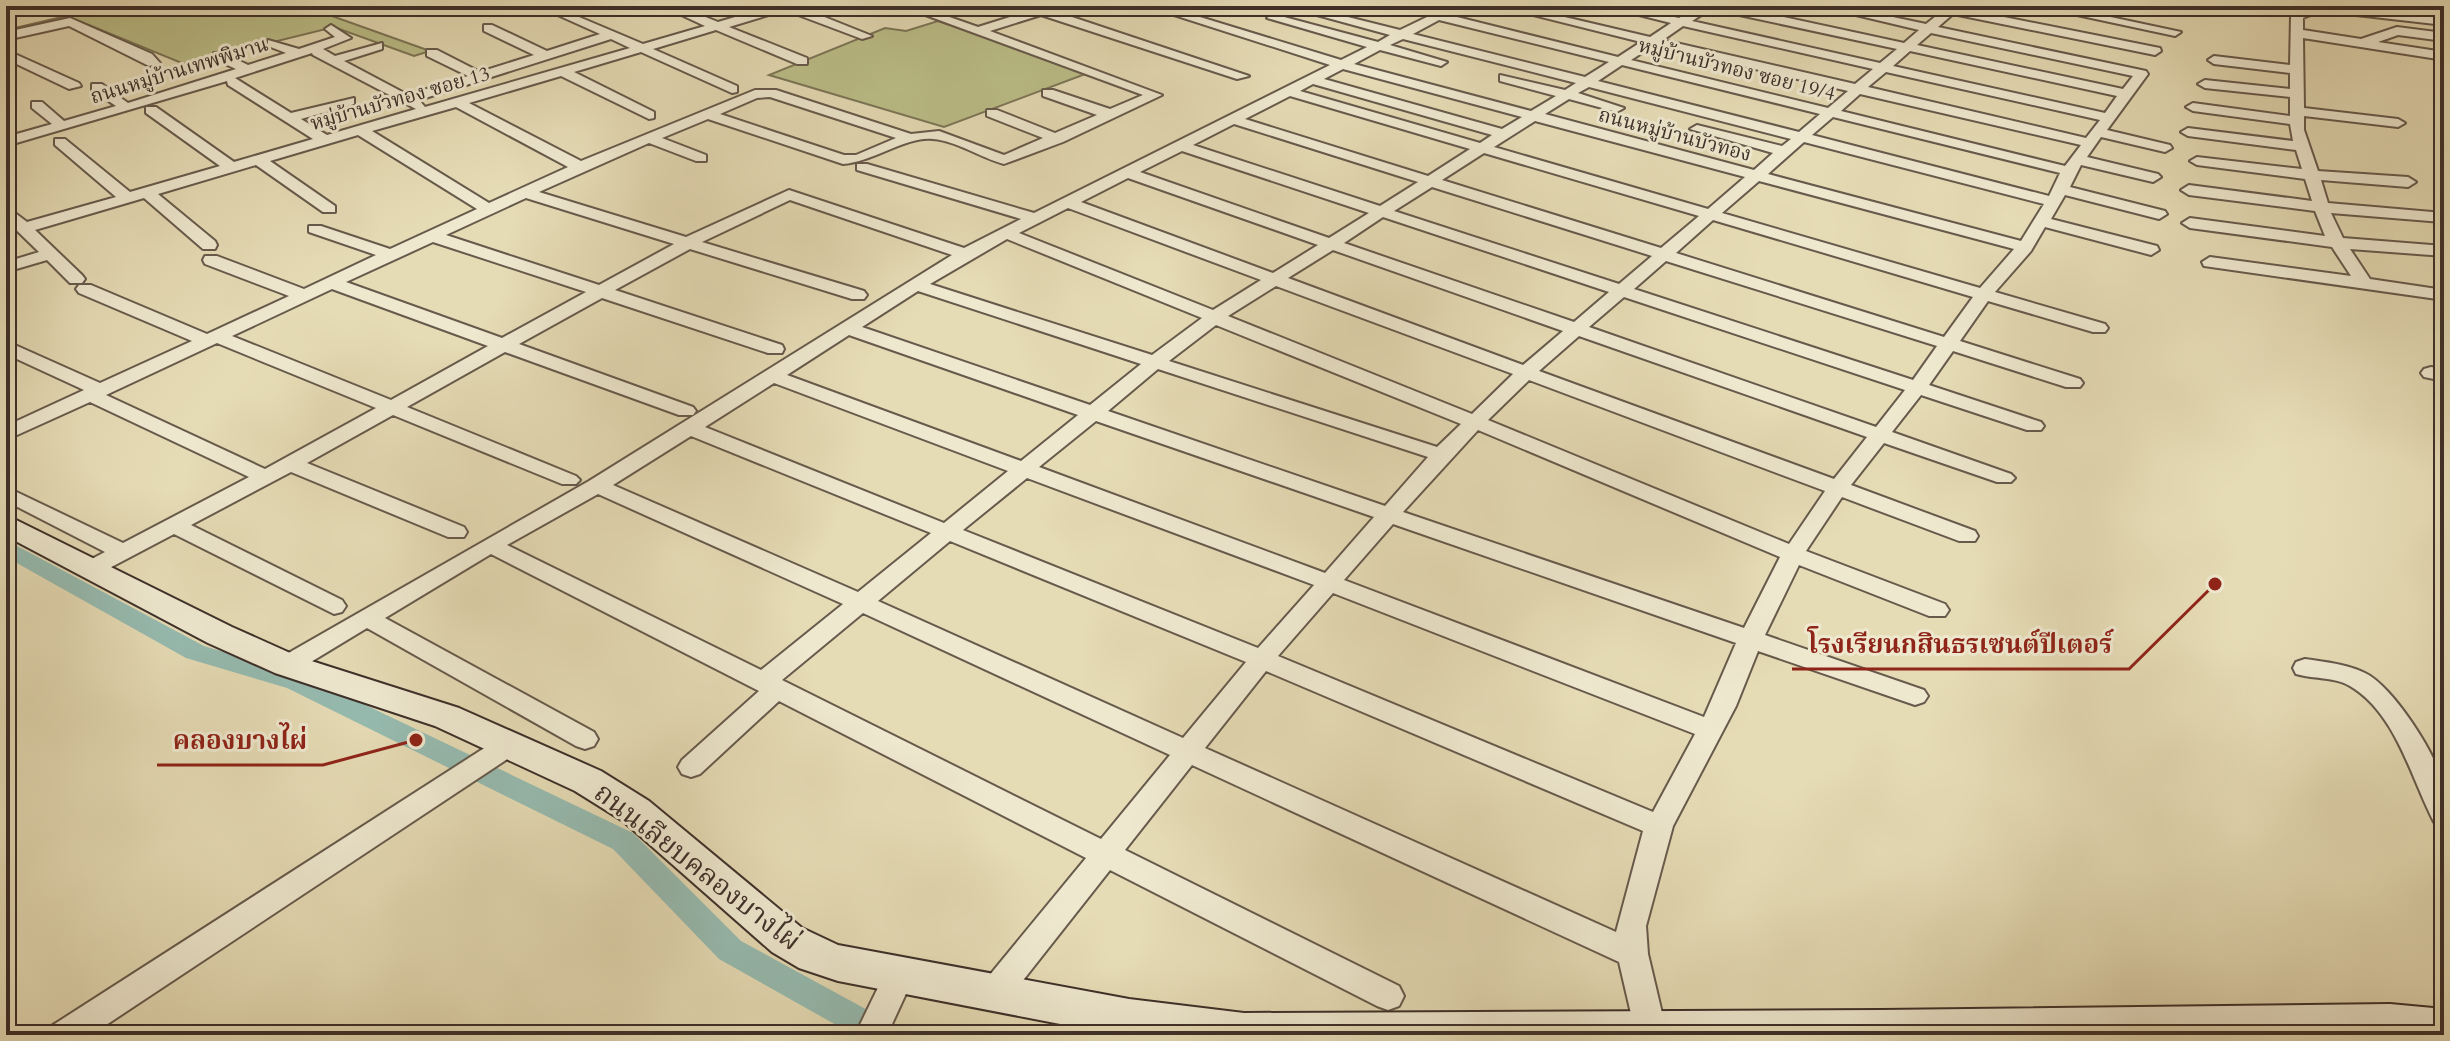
<svg xmlns="http://www.w3.org/2000/svg" width="2450" height="1041" font-family="Cardo,'Noto Serif Thai',serif">
<style>
.green{fill:#bbbe88;stroke:#7c7658;stroke-width:2}
.lines{fill:none;stroke-linecap:round;stroke-linejoin:round}
.canal{fill:#96bbb0;fill-rule:evenodd}
.street-casing{stroke:#675a4c;stroke-width:4}
.secondary-casing{stroke:#3d2f29;stroke-width:4}
.street{fill:#eee8cf;fill-rule:evenodd}
.secondary{fill:#eee8cf;fill-rule:evenodd}
.labels{text-anchor:middle;stroke-width:6;stroke-linejoin:round;paint-order:stroke}
.far-street-label{font-size:20px;fill:#3d2f29;stroke:#eee8cf}
.near-street-label{font-size:28px;fill:#3d2f29;stroke:#eee8cf}
.leader{fill:none;stroke:#8f2418;stroke-width:3}
.callout-dot{fill:#8f2418;stroke:#eee8cf;stroke-width:3}
.callout-label{font-size:26px;text-anchor:middle;font-weight:bold;fill:#8f2418;stroke:#eee8cf;stroke-width:6;stroke-linejoin:round;paint-order:stroke}
</style>
<rect width="100%" height="100%" fill="#e5dbb5"/>
<filter id="stains"><feTurbulence type="fractalNoise" baseFrequency=".0025" numOctaves="4"/><feColorMatrix values="0 0 0 0 .2 0 0 0 0 .09 0 0 0 0 .02 0 0 0 .5 -.17"/></filter>
<radialGradient id="worn" r=".72"><stop offset=".6" stop-color="#630" stop-opacity="0"/><stop offset="1" stop-color="#630" stop-opacity=".3"/></radialGradient>
<g class="green">
<path d="M109 6H304L430 51 414 56 334 27 184 64 72 18 6 34V30Z"/>
<path d="M938 21 1088 73 944 127 769 75 885 28 906 31Z"/>
</g>
<g class="lines">
<path class="canal" d="M6 540 204 646 305 676 633 833 741 941 895 1025 900 1035H854L719 959 613 849 287 688 186 658 6 557Z"/>
<defs>
<g id="street">
<path d="M553 6 643 44 705 26 662 6H678L718 22 773 6H797L872 36 862 39 785 10 729 27 807 58V64H797L716 30 653 49 737 86V92L732 93 641 52 574 72 654 112V118L649 119 561 76 469 103 581 161 755 90H776L911 134 939 131 1004 155 1043 138 987 116V110H997L1055 133 1097 115 1043 96V90H1053L1110 109 1143 95 901 6H918L978 27 1029 11 1020 6H1048L1051 10 1249 76 1237 79 1041 15 990 31 1162 95 1063 142 1004 164C981 158 957 141 933 139 906 136 873 162 843 164L708 119 662 138 706 155V161H696L649 143 539 192 686 237 789 190 964 248 1021 219 857 170V164H867L1034 213 1330 65 1146 6H1164L1341 60 1367 47 1267 18 1273 14 1378 42 1390 35 1284 6H1304L1400 30 1427 17 1390 6H1411L1436 12 1449 6H1464L1449 15 1618 57 1641 42 1497 6H1518L1650 37 1671 23 1603 6H1625L1679 18 1699 6H1733L1904 43 1919 30 1818 6H1841L1926 24 1941 12 1936 11 1935 6H1961L1959 8 2160 48 2161 51 2155 55 1953 14 1938 27 2146 71 2148 74 2107 130 2170 145 2172 148 2165 152 2101 137 2087 157 2158 174 2161 177 2153 182 2081 165 2070 187 2165 211 2167 214 2159 219 2065 195 2051 219 2157 246 2159 250 2151 255 2045 227 2031 251 1995 292 2105 324 2108 328 2105 332H2093L1988 301 1960 341 2080 379 2083 383 2080 387H2066L1953 351 1929 385 2041 422 2044 426 2041 430H2027L1921 395 1892 432 2011 474 2015 478 2011 482H1997L1884 443 1851 485 1975 531 1978 536 1975 541H1959L1842 497 1806 551 1945 604 1949 610 1945 616H1929L1799 565 1765 635 1924 690 1928 696 1924 702 1915 705 1758 651 1736 706 1673 826 1646 926 1648 954 1666 1030 1664 1035H1636L1619 962 1192 765 1125 850 1399 986 1404 996 1399 1006 1388 1010 1377 1006 1110 870 1006 1002 995 1006 984 1002 979 992 984 982 1086 858 779 701 700 774 691 777 682 774 678 767 682 760 759 691 491 554 385 618 594 732 598 739 594 746 585 749 576 746 367 628 296 671 287 674 278 671 275 665 278 659 589 481 952 255 790 200 702 242 864 291 867 295 864 299H852L690 249 615 290 782 345 784 349 782 353H768L602 298 519 344 693 407 696 411 693 415H679L505 352 407 407 576 476 580 480 576 484H562L393 415 307 463 464 527 467 532 464 537H448L291 472 191 525 342 600 346 606 342 612 334 614 174 534 100 573H84L81 568 84 563 105 552 6 501V487L123 543 249 477 90 402 6 440V426L84 390 6 354V341L100 383 192 341 79 293 76 289 79 285H91L207 334 289 296 205 264 203 260 205 256H217L304 289 376 255 309 232V226H321L390 249 477 209 358 135 270 161 335 206V212H323L256 165 158 194 215 241 217 245 215 249H203L144 198 35 230 82 275 85 279 82 283H70L47 260 6 272V262L39 252 6 220V206L27 222 116 197 55 145V139H65L130 192 220 166 146 113V107H156L234 162 313 139 228 85 227 81 6 146V137L52 124 32 108V102H42L64 121 116 106 92 90V84H102L128 103 236 69 214 59V53H224L248 65 286 53 268 46V40L299 49 335 37 325 29 331 25 351 38 323 49 335 56 382 43V49L344 61 408 95 468 76 427 56V50H437L480 72 534 55 484 31V25H492L547 51 600 34 551 12 549 9ZM1712 8 1716 10 1897 49 1880 63 1692 21ZM1439 20 1609 62 1585 77 1413 34ZM1683 26 1873 69 1855 84 1663 40ZM1931 33 2133 76 2123 89 1917 45ZM611 39 630 48 425 107 419 100ZM1403 39 1576 83 1565 90 1500 75V81L1556 96 1531 111 1354 64 1380 50 1441 66 1447 62 1390 45ZM1654 45 1848 91 1828 108 1631 60ZM1910 51 2117 96 2105 113 1893 66ZM312 53 313 55 416 109 327 135 301 119 354 104V98L291 113 235 78ZM1622 65 1820 114 1799 132 1598 81ZM1343 69 1522 117 1502 129 1324 79ZM1886 72 2100 120 2086 138 1868 87ZM1313 84 1492 135 1480 143 1300 91ZM1589 87 1791 139 1782 146 1697 125 1690 129 1773 153 1754 170 1545 114 1569 99 1617 112 1624 108 1578 93ZM1860 94 2081 145 2065 166 1841 111ZM1290 96 1470 149 1428 176 1245 119ZM770 97 896 138 856 155H844L720 114 757 98ZM456 107 568 167 489 203 372 131ZM1833 117 2060 173 2049 196 1812 135ZM1535 121 1745 177 1708 209 1494 147ZM1234 124 1418 182 1380 206 1193 145ZM1804 142 2044 204 2021 241 1768 174ZM1182 151 1369 213 1329 238 1140 172ZM1484 153 1699 216 1661 248 1442 180ZM1128 178 1318 245 1273 273 1081 202ZM1759 181 2014 249 1980 288 1722 213ZM1432 187 1652 256 1619 284 1394 211ZM526 198 674 244 599 285 446 235ZM1068 208 1261 280 1213 310 1019 233ZM1383 217 1609 292 1574 322 1344 243ZM1713 220 1973 297 1944 337 1676 253ZM1007 239 1202 318 1152 355 930 284ZM433 242 586 292 502 338 346 282ZM1333 250 1563 331 1523 365 1288 278ZM1666 261 1937 346 1913 380 1634 289ZM1276 286 1513 374 1472 414 1228 316ZM332 289 488 346 391 400 232 336ZM918 291 1141 364 1090 405 862 327ZM1624 297 1905 390 1876 427 1589 327ZM1216 325 1461 424 1437 447 1169 361ZM849 335 1078 415 1021 461 787 375ZM1579 336 1867 437 1834 479 1539 371ZM217 343 376 408 265 469 106 395ZM1158 369 1428 457 1385 506 1108 411ZM1529 380 1825 491 1789 544 1488 420ZM774 383 1008 471 944 523 705 427ZM1096 421 1374 517 1325 573 1039 467ZM1478 430 1780 557 1744 628 1403 512ZM691 436 931 533 858 592 613 485ZM1027 478 1314 585 1258 648 963 530ZM598 494 843 604 761 670 507 545ZM1393 524 1736 643 1704 717 1344 580ZM950 541 1246 662 1183 738 878 601ZM1333 593 1695 734 1653 812 1278 656ZM863 613 1170 755 1101 839 782 680ZM1266 671 1643 831 1616 932 1205 748Z"/>
<path d="M2035 6H2059L2181 32 2175 36Z"/>
<path d="M2140 6H2166L2174 10 2168 14Z"/>
<path d="M2311 6H2344L2444 17V25L2321 11 2303 18V30L2361 39 2397 27 2444 33V41L2398 35 2378 42 2444 52V60L2303 38 2304 108 2398 119 2405 123 2398 127 2304 116V130L2318 171 2408 177 2416 182 2408 187 2321 180 2328 203 2444 213 2442 222 2331 213 2343 238 2444 246V256L2350 249 2370 279 2444 290V300L2204 266 2202 262 2210 257 2351 276 2332 247 2190 228 2182 223 2190 218 2325 236 2315 211 2189 195 2181 190 2189 185 2312 201 2305 179 2197 165 2190 161 2197 157 2302 169 2296 150 2188 136 2181 132 2188 128 2293 141 2290 124 2193 111 2186 107 2193 103 2290 116V97L2205 88 2198 84 2205 80 2290 89V73L2214 64 2208 60 2214 56 2290 65 2291 16Z"/>
<path d="M70 18 152 54 160 63 149 66 69 26 6 40V32Z"/>
<path d="M6 50 79 83 81 86 69 89 6 59Z"/>
<path d="M2431 367 2444 369V381L2424 377 2421 373 2424 369Z"/>
<path d="M2305 659C2325 662 2347 664 2365 673 2392 685 2440 759 2444 788 2446 800 2444 813 2444 825L2434 822C2411 778 2396 713 2350 686 2335 677 2313 679 2296 674L2293 668 2296 662Z"/>
<path d="M509 735 518 738 522 745 518 752 91 1035H48L53 1025 500 738Z"/>
<path d="M900 961 911 965 915 974 887 1035H855L889 965Z"/>
</g>
<path id="secondary" d="M6 515 232 627 299 657 459 708 601 771 649 801 802 928 838 945 1129 999 1244 1013 1881 1010 2390 1004 2444 1009V1035H1117L838 981 799 968 772 952 623 821 575 791 435 726 275 673 208 643 6 536Z"/>
</defs>
<use href="#street" class="street-casing"/>
<use href="#secondary" class="secondary-casing"/>
<use href="#street" class="street"/>
<use href="#secondary" class="secondary"/>
</g>
<g class="labels">
<g class="far-street-label">
<text transform="translate(1737 69) rotate(14)" y="7">หมู่บ้านบัวทอง ซอย 19/4</text>
<text transform="translate(179 70) rotate(-17)" y="7">ถนนหมู่บ้านเทพพิมาน</text>
<text transform="translate(400 98) rotate(-16)" y="7">หมู่บ้านบัวทอง ซอย 13</text>
<text transform="translate(1675 134) rotate(15)" y="7">ถนนหมู่บ้านบัวทอง</text>
</g>
<g class="near-street-label">
<text transform="translate(698 866) rotate(38)" y="10">ถนนเลียบคลองบางไผ่</text>
</g>
</g>
<path class="leader" d="M2215 584L2129 669H1792M416 740L323 765H157"/>
<g class="callout-dot">
<circle cx="2215" cy="584" r="8"/>
<circle cx="416" cy="740" r="8"/>
</g>
<g class="callout-label">
<text x="1960" y="653">โรงเรียนกสินธรเซนต์ปีเตอร์</text>
<text x="240" y="749">คลองบางไผ่</text>
</g>
<rect width="2450" height="1041" fill="none" stroke="#e5dbb5" stroke-width="32"/>
<rect x="8" y="8" width="2434" height="1025" fill="none" stroke="#3d2f29" stroke-width="4"/>
<rect x="16" y="16" width="2418" height="1009" fill="none" stroke="#3d2f29" stroke-width="2"/>
<rect width="100%" height="100%" filter="url(#stains)"/>
<rect width="100%" height="100%" fill="url(#worn)"/>
</svg>
